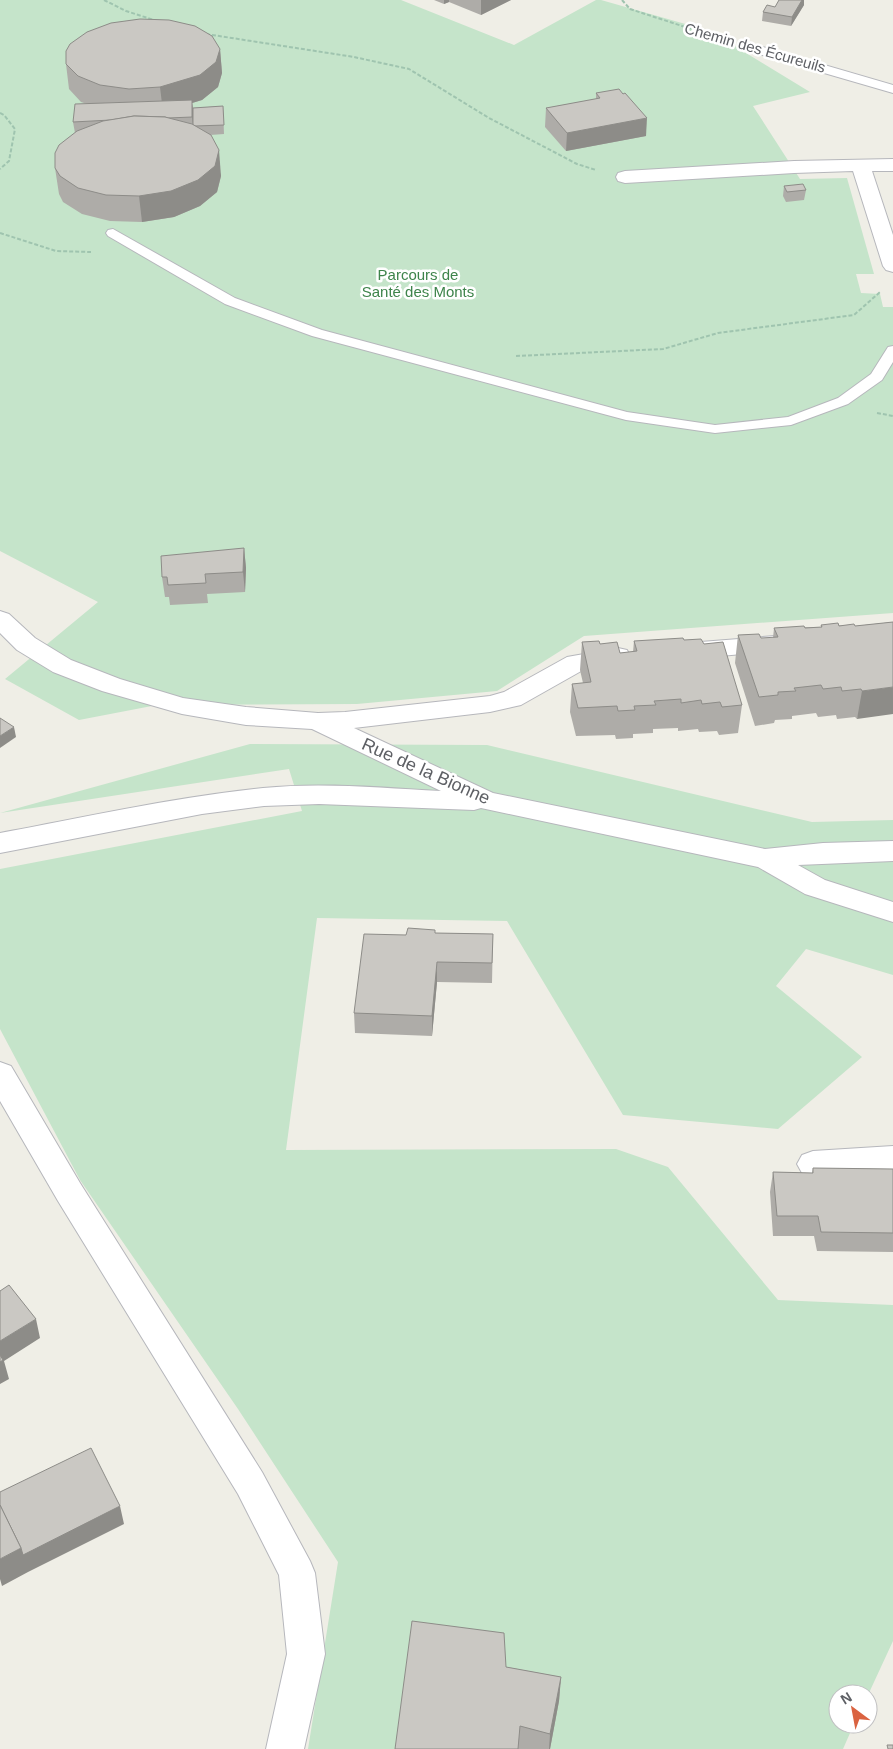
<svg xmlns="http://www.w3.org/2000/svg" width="893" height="1749" font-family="Arial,sans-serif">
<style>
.green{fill:#c5e4ca}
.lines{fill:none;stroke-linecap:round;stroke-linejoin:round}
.service-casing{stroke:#b6b7bc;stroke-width:2}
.minor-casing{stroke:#b6b7bc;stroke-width:2}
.path{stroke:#9fc4af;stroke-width:2;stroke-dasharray:4 2;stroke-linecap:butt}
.service{fill:#fff;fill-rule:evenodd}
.minor{fill:#fff;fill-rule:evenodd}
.wall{fill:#aeaca8}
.shaded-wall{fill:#8d8c88}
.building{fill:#cac8c3;stroke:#8d8c88}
.labels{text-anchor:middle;stroke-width:5;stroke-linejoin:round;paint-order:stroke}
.far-street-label{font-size:15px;fill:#5e6065;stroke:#fff}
.far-park-label{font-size:15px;fill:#3e844b;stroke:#fff}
.street-label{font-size:18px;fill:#5e6065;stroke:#fff}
</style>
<rect width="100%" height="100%" fill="#efeee6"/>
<g class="green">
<path d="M0 0H401L514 45 596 0H601L710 31 810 92 753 106 800 179 847 178 874 274H856L861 293 880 294 883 307H893V613L584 636 497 691 357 704 157 705 79 720 5 679 98 602 0 551Z"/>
<path d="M250 744 487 745 812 822 893 820V975L806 949 776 986 862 1057 778 1129 623 1115 507 921 317 918 286 1150 616 1149 668 1167 778 1300 893 1305V1641L868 1695 838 1694V1724H854L843 1749H308L338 1562 238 1409 80 1180 0 1029V869L302 811 289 769 0 813Z"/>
</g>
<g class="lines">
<defs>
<g id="service">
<path d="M756 45 893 85V93L752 52 750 49 752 46Z"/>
<path d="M113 229 235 298 322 330 627 412 715 425 788 417 838 398 871 374 888 347 893 346V362L882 380 848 404 791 425 715 433 626 420 312 336 225 304 108 236 106 233 108 230Z"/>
</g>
<g id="minor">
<path d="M893 159V171H872L893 235V272L886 270 883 266 853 171 794 173 625 183 618 181 616 177 618 173 625 171 794 161Z"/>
<path d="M0 611 9 614 35 638 71 660 120 679 183 698 246 707 318 713 345 712 490 696 504 692 567 657 618 648 627 650 630 656 627 662 583 670 521 705 512 707 490 712 354 728 493 793 765 849 823 843 893 841V861L798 865 825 880 893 902V922L805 894 758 867 481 808 474 810 319 804 264 806 202 814 0 853V833C87 817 174 797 263 788 322 782 382 788 441 791L312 729 246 725 182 714 102 691 53 672 17 650 0 633Z"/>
<path d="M775 636 784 638 787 644 784 650 688 659 679 657 676 651 679 645 688 643Z"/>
<path d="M0 1062 11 1066 80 1183 262 1472 310 1561 315 1573 325 1654 304 1749H266L287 1654 279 1575 238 1494 58 1201 0 1101Z"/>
<path d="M893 1146V1172L813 1177 802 1173 797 1164 802 1155 813 1151Z"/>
</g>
</defs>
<use href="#service" class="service-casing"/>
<use href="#minor" class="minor-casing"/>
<g class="path">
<path d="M104 0 126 11 157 21"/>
<path d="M622 0 630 9 731 42"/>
<path d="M206 34 354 57 409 69 489 118 577 164 596 170"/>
<path d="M0 113 4 115 15 129 9 161 0 169"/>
<path d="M0 233 56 251 91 252"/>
<path d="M516 356 663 349 718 333 854 315 880 292"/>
<path d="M877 413 893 416"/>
</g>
<use href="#service" class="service"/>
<use href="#minor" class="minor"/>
</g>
<g class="wall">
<path d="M434 0H511L481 15 449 2 444 4Z"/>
<path d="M779 0H804V5L791 26 762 21 763 12 775 7Z"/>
<path d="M220 49 222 73 218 87 202 100 192 103 193 108 223 106 224 134 210 135 221 176 217 192 200 206 174 217 142 222 110 221 82 214 63 202 59 194 55 168 75 133 73 122 87 104 81 102 69 89 66 64Z"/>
<path d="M596 93 623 94 646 136 566 151 545 127 546 108 596 99Z"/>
<path d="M784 186 806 190 804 200 786 202 783 196Z"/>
<path d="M244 548 246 568 245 592 207 594 208 603 170 605 169 597H165L162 577Z"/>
<path d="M893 622 857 719 855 717 837 719 836 715 818 717 816 713 792 716V719L775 720 774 723 755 726 735 663 738 635 761 638H773L774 628 821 627V625L855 626Z"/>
<path d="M684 640 704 644 742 705 738 733 719 735 717 731 699 732 698 729 678 731V728L653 729V733L633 734V738L616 739 615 735 576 736 570 712 572 684 583 683 580 670 582 642 600 644 620 653 633 652 634 641Z"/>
<path d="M435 933 493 934 492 983 437 982 432 1036 355 1033 354 1013 406 935Z"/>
<path d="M813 1168 893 1169V1252L817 1251 814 1236H773L770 1192 773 1172 812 1173Z"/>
<path d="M506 1667 561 1677 559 1701 550 1749H395Z"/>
</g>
<g class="shaded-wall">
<path d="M444 0H449V2L444 4Z"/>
<path d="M481 0H511L481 15Z"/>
<path d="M802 0H804V5L791 26 792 17Z"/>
<path d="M220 49 222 73 218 87 202 100 192 103 194 118 193 126 192 117 163 112 160 87Z"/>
<path d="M647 118 646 136 566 151 567 133Z"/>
<path d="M219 150 221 176 217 192 200 206 174 217 142 222 139 196Z"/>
<path d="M244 548 246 568 245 592 243 572Z"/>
<path d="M893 687V714L857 719 862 691Z"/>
<path d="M14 727 16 737 0 748V736Z"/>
<path d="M437 962V982L432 1036V1016Z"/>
<path d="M36 1319 40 1338 4 1361 9 1379 0 1384V1341Z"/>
<path d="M120 1506 124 1524 28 1572 2 1586 0 1579V1559L21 1548Z"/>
<path d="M561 1677 559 1701 550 1749H549L550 1734Z"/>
</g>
<g class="building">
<path d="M779 0H802L792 17 763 12 767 5 775 7Z"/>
<path d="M140 19 169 20 195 26 212 36 220 49 216 62 200 75 160 87 129 89 100 85 78 76 66 64V51L70 44 87 32 111 23Z"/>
<path d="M619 89 623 94 625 93 647 118 567 133 546 108 600 98 596 93Z"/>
<path d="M192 100V117L168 118 165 117 134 116 111 120 73 122 75 104Z"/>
<path d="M223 106 224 125 195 126 193 125V108Z"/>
<path d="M134 116 165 117 192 124 211 135 219 150 215 166 198 180 171 191 139 196 106 195 78 188 60 176 55 168V153L59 145 77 131 103 121Z"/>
<path d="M803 184 806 190 787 192 784 186Z"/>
<path d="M244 548 243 572 205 574 206 583 168 585 167 577H162L161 556Z"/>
<path d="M893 622V687L862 691 861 689 842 691 841 687 823 689 821 685 794 688 796 691 778 692V695L759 697 738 635 759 634 761 638 778 637 774 628 804 626 805 628 822 627 821 625 838 623 839 626 854 624 855 626Z"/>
<path d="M683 638 684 640 701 639 704 644 723 642 742 705 722 707 720 702 702 704 701 700 681 703V699L654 701 656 705 634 706 635 710 618 711 617 706 578 708 572 684 591 682 582 642 599 641 600 644 617 642 620 653 637 651 634 641Z"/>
<path d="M0 718 14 727 0 736Z"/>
<path d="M408 928 435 930V933L493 934 492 963 437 962 432 1016 354 1013 364 934 406 935Z"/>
<path d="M813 1168 893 1169V1233L821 1232 818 1216H777L773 1172 813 1173Z"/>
<path d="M9 1285 36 1319 0 1341V1291Z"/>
<path d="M0 1355 3 1360 0 1362Z"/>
<path d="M91 1448 120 1506 23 1555 21 1548 0 1505V1492Z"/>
<path d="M0 1505 21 1548 0 1559Z"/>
<path d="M412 1621 504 1633 506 1667 561 1677 550 1734 520 1726 518 1749H395Z"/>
<path d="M887 1745H893V1749H888Z"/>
</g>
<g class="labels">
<g class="far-street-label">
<text transform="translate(755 48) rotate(16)" y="5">Chemin des Écureuils</text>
</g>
<g class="far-park-label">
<text x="418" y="280">Parcours de<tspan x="418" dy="17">Santé des Monts</tspan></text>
</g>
<g class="street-label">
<text transform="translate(426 771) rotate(24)" y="6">Rue de la Bionne</text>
</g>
</g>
<g transform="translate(853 1709) rotate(328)"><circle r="24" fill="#ffffff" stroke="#bfbfc1"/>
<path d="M0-4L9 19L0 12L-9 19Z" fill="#da6341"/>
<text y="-8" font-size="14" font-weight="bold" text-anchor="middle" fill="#5e6065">N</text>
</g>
</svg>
